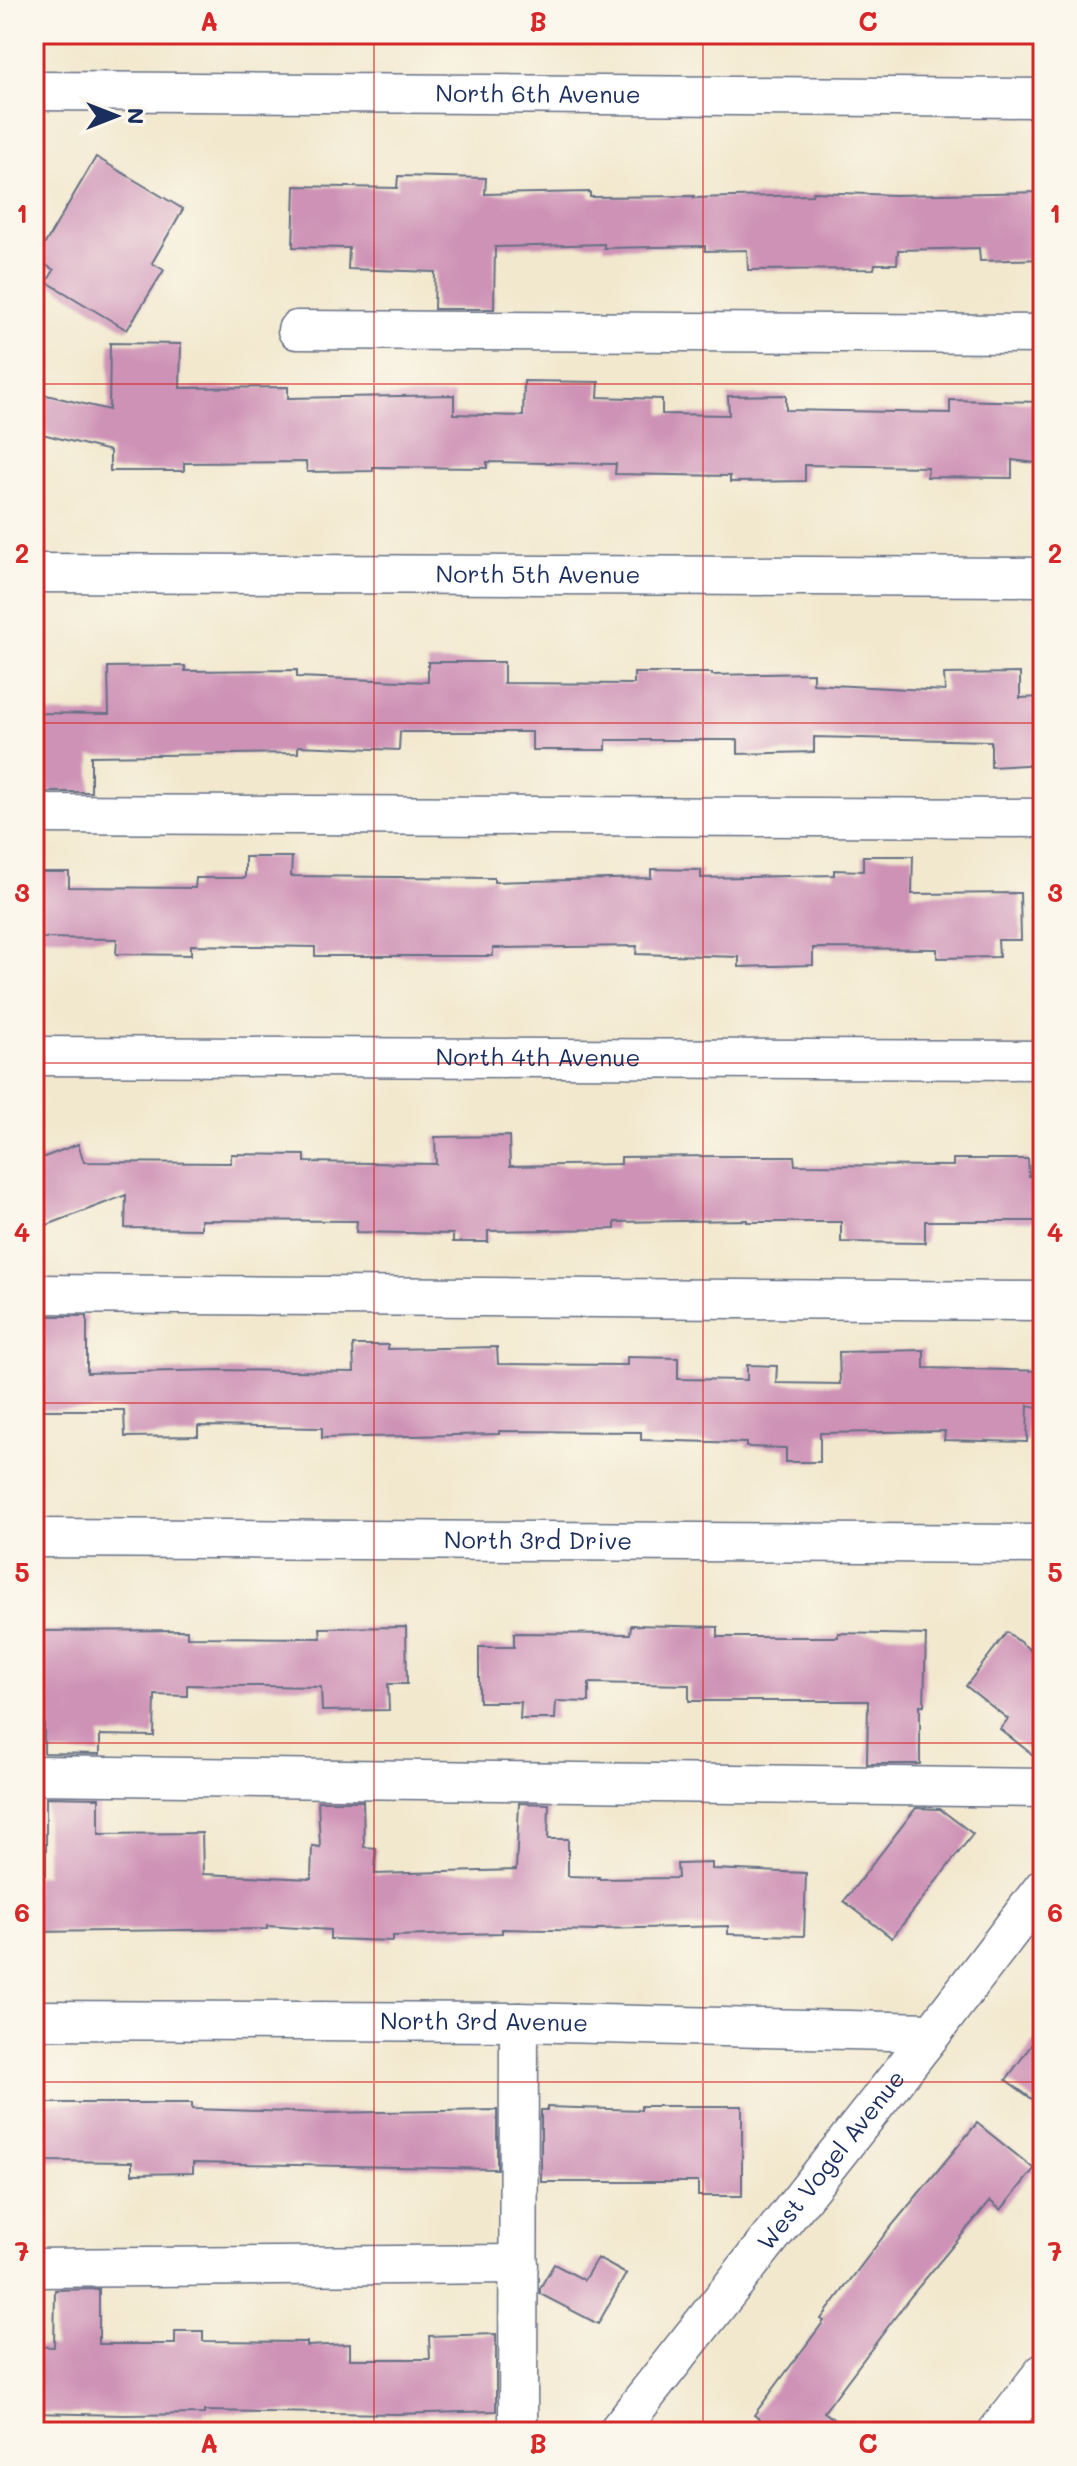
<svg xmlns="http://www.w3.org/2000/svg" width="1077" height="2466" font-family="Mali,sans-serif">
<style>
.building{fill:#ce92b6}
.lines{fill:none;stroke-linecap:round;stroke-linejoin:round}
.minor-casing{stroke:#667085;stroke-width:41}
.minor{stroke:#fff;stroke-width:38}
.grid{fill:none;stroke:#d62828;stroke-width:2;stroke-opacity:0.55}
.labels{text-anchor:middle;stroke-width:6;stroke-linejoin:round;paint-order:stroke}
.street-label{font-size:24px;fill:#1b2f5e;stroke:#fbf7ec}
.neatline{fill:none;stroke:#d62828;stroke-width:3}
.grid-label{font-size:26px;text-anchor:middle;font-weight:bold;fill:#d62828}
</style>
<rect width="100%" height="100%" fill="#fbf7ec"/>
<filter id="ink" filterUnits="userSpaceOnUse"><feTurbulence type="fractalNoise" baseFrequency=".0125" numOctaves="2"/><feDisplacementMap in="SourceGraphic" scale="16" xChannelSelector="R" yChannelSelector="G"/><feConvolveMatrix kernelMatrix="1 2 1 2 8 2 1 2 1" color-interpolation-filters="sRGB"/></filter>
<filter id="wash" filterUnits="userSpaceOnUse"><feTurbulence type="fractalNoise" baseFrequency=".006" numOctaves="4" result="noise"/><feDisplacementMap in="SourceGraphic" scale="32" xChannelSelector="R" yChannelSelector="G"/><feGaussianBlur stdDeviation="1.8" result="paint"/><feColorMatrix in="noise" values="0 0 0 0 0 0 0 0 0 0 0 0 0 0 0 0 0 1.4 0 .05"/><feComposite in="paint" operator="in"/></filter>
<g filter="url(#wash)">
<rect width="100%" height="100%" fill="#f2e8ce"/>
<g id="blocks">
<g class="building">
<path d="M96 157 183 209 152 263 164 270 127 330 47 282 54 270 36 259Z"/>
<path d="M398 176 486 178 485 194 590 192V197L694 196V198L812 195 813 192 895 195 1043 192V259L980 261 979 248 898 250 897 264H875L874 269 748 270 747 250 705 251V246L604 248V244L495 247 494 309H434L435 272 348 269 349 248 293 247 295 186 397 188Z"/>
<path d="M110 343 181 344 180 388 288 387V398L454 395V414L523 416 524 381 599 382 598 397 662 399V414L729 415 728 396 786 395V410L950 413V400L1043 402V464L1012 460V478L927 477 928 467 805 465V481L730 482V476L615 474 616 464 487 462V468L373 467V471L307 472 306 462 184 463V471H110V451L34 432V392L109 410Z"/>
<path d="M428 662H504V683L634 684V673H712V675L813 673V684L945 691 944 674 1020 673V698L1043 697V764L991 767V741L814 737V752L738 754V740H606V750H532V732H400L399 750 298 746V753L91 756V792H34V713L109 714 108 667 185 666V671L297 670V677L428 682Z"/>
<path d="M863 856H913L912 894 1020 893 1021 940H998L999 957 937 958V949L813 948V965L739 967V957L636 954 637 946 493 948V956H315V947L191 945V955L116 954 117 939 34 938V872H69V887L195 888 196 878H245V857H292L291 876 494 878V882L651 878V869L701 870V878L834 875V870L863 871Z"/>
<path d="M509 1136 510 1166 621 1164V1157L719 1156H794L795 1165 953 1166V1159H1028L1029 1176H1043V1221H925V1243L841 1242V1222H747V1220L615 1222V1229L488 1231V1242H453V1234L356 1232 357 1221 201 1220V1229L125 1228 126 1195 34 1230V1161L78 1144 84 1162 231 1163V1154L305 1155V1162L436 1164 435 1137Z"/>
<path d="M34 1316H87V1373L221 1370 354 1372 353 1345H388V1349L497 1347 498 1364 627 1365V1357L678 1358V1379L747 1380V1365L777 1366 776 1383 840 1384 839 1352 924 1350V1368L1043 1371V1409L1028 1405 1027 1442 944 1440 945 1431 820 1433V1462H786V1448L746 1447V1443L641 1440V1432L499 1431V1434L322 1438V1428L198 1426V1436L125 1437 124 1410H34Z"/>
<path d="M631 1625 718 1627V1637H838V1633L926 1635 924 1705H920V1764H867L868 1701H689V1685L589 1683V1702L556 1701 555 1719H520L521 1702H479V1647H514V1633L630 1634Z"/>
<path d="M406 1627 407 1684H388L389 1710 322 1711 321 1687 187 1685V1696L155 1695 154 1736 100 1735V1754L44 1753V1697H34V1631L187 1630V1637L321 1638 320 1628Z"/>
<path d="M1007 1632 1043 1660V1763L1000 1729 1008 1719 966 1686Z"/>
<path d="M46 1797 99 1798V1834L202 1833 203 1874 311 1879 312 1846 320 1847 318 1801H363L364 1847 376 1848 375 1874 516 1870 519 1803 549 1804 548 1839H568V1876L599 1877 598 1879 678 1878 677 1864 712 1863V1869L806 1873 804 1936 728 1934V1926L597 1929V1931L502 1929V1933L393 1936V1941L330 1939V1930L267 1926V1929L34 1932V1875H46Z"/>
<path d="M916 1808 940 1809 973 1834 892 1938 844 1901Z"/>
<path d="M1043 2029V2107L1006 2080Z"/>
<path d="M46 2103H192V2109L326 2113 497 2110V2169L193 2163V2173L132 2174V2162L46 2161Z"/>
<path d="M641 2106H742V2196H698V2182H541V2110H547V2107L641 2110Z"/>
<path d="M977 2123 1034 2169 1001 2210 990 2201 911 2296 824 2412 851 2432H776L754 2415 824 2321 821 2319 885 2234Z"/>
<path d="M597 2258 626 2274 598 2324 540 2294V2288L554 2264 584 2280Z"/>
<path d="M99 2289V2344H175V2331H203V2341L307 2342V2346L350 2344V2359H430L429 2336 496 2334V2411L396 2414 204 2411V2414L123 2415 34 2413V2346L54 2347 55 2290Z"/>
</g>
</g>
</g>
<g filter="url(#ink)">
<use href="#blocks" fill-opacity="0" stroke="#667085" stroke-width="2"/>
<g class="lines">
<defs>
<g id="minor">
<path id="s1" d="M34 91 1043 98"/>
<path d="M297 330 1043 334"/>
<path id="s2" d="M34 573 1043 577"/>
<path d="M34 814 1043 818"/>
<path id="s3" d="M34 1056 1043 1060"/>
<path d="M34 1294 1043 1301"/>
<path id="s4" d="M34 1538 1043 1544"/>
<path d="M34 1775 1043 1788"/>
<path id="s5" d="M34 2020 519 2022 933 2032"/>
<path d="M34 2268 519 2264"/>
<path d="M518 2432 519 2022"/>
<path id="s6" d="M617 2432 933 2032 1043 1888"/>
<path d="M997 2432 1043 2373"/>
</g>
</defs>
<use href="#minor" class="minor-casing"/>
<use href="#minor" class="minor"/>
</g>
</g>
<path class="grid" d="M374 34V2432M703 34V2432M34 384H1043M34 723H1043M34 1063H1043M34 1403H1043M34 1743H1043M34 2082H1043"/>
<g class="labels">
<g class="street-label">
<text dy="8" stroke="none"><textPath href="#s1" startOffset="504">North 6th Avenue</textPath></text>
<text dy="8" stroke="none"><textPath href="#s2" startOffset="504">North 5th Avenue</textPath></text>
<text dy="8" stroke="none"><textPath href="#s3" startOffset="504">North 4th Avenue</textPath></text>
<text dy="8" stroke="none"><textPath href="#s4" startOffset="504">North 3rd Drive</textPath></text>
<text dy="8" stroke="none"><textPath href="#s5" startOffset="450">North 3rd Avenue</textPath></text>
<text dy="8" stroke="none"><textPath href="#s6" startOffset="346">West Vogel Avenue</textPath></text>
</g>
</g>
<rect width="1077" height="2466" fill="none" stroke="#fbf7ec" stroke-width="88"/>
<g transform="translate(116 116) rotate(90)" stroke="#fbf7ec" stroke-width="6" paint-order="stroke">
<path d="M0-6L14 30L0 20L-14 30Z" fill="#1b2f5e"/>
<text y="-12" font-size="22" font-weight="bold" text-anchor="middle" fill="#1b2f5e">N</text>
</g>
<rect x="44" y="44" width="989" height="2378" class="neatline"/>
<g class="grid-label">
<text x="209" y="31">A</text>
<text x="538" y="31">B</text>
<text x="868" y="31">C</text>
<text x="22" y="223">1</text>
<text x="1055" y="223">1</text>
<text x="22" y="563">2</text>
<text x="1055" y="563">2</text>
<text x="22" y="902">3</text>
<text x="1055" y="902">3</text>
<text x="22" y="1242">4</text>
<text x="1055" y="1242">4</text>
<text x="22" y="1582">5</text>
<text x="1055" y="1582">5</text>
<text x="22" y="1922">6</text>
<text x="1055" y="1922">6</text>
<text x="22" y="2261">7</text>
<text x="1055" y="2261">7</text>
<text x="209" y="2453">A</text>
<text x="538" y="2453">B</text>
<text x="868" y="2453">C</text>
</g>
</svg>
